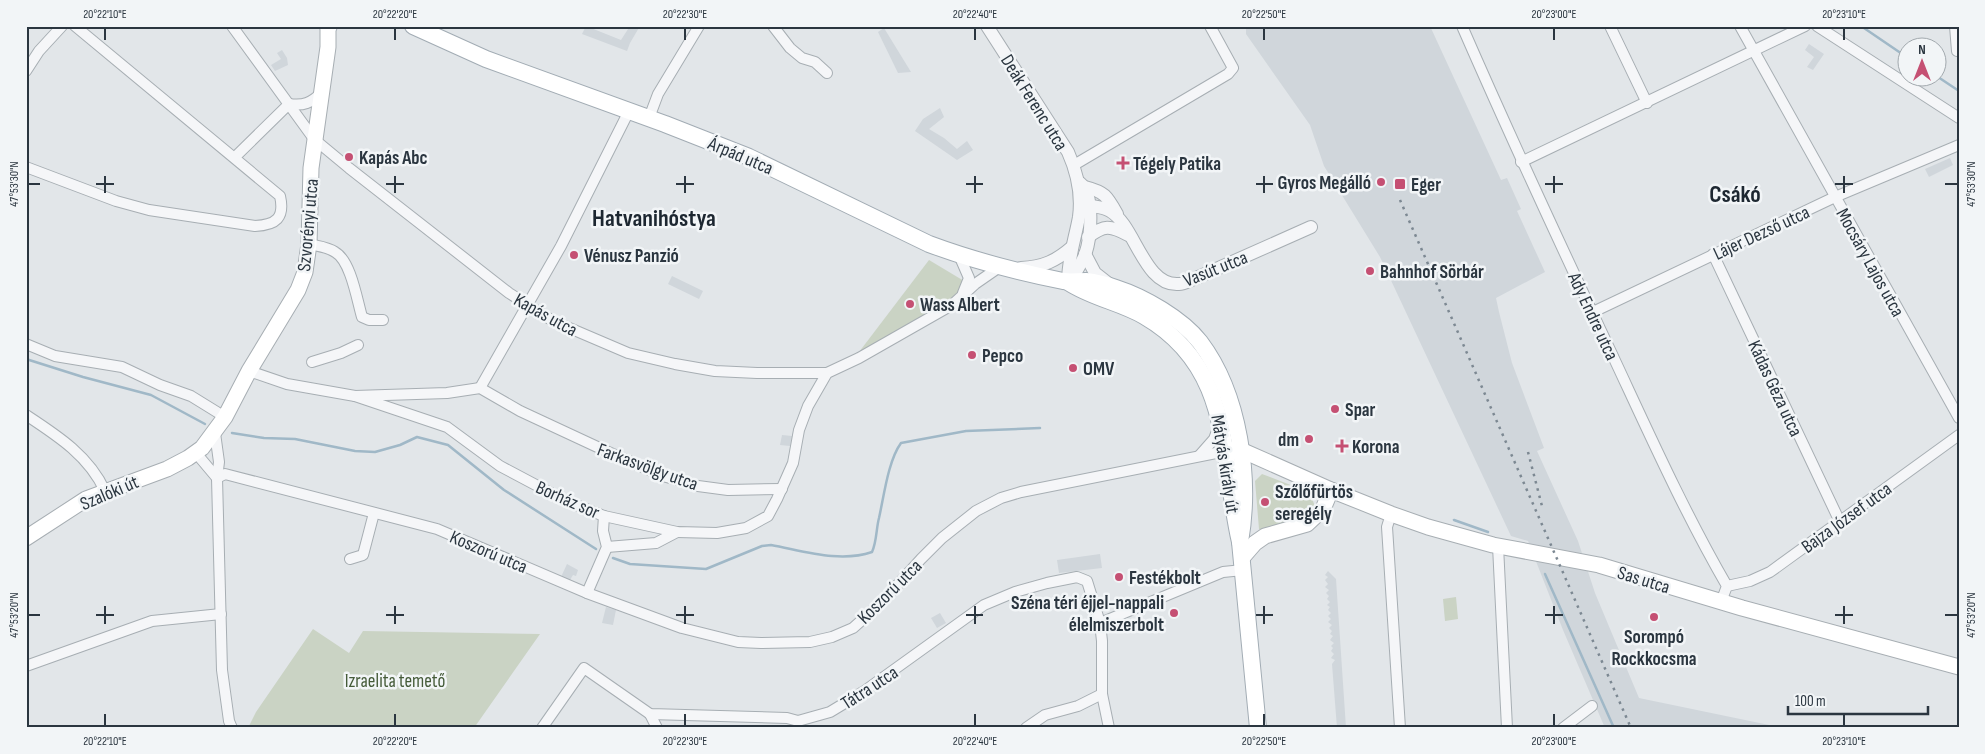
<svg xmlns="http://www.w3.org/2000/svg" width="1985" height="754" font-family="'Sofia Sans Condensed',sans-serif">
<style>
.built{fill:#d0d6db}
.green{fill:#cad3c4}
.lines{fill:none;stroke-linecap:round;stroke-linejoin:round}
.stream{stroke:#a0b8c7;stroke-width:2.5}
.minor-casing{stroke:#a7aeb3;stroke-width:12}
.tertiary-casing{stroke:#a7aeb3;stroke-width:14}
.secondary-casing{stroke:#a7aeb3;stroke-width:17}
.primary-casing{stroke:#a2acb4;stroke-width:18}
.minor{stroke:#f5f6f8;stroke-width:10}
.tertiary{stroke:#f5f6f8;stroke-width:12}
.secondary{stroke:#fff;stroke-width:15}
.primary{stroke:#fff;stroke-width:16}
.rail{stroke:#7c8892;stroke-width:2.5;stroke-dasharray:2.5 5;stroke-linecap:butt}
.ticks{fill:none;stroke:#2b3640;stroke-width:2}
.poi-dot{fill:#c55073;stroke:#f2f5f7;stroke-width:2}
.labels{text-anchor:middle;stroke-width:5;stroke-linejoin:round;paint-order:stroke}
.street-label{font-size:19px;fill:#2b3640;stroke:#f2f5f7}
.poi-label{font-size:19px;font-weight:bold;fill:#2b3640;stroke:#f2f5f7;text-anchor:start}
.park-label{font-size:19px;fill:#455b39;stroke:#f2f5f7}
.district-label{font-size:24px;font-weight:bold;fill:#1d2731;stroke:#f2f5f7}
.neatline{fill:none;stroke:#2b3640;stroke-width:2}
.ticks-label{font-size:12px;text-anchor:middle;fill:#2b3640}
</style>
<rect width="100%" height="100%" fill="#e2e6e9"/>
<g class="built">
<path d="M586 26 621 40 630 26H640L630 43 627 51 582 34Z"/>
<path d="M1246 26H1430L1501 180 1507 178 1521 209 1517 211 1545 272 1496 298 1499 312 1512 363 1544 448 1537 451 1578 541 1595 593 1639 698 1784 728H1605L1563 630 1528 541 1511 536 1380 257 1324 166 1310 125 1246 34Z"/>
<path d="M884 28 911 72 898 73 878 32Z"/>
<path d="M1809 44 1824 54 1813 70 1807 67 1814 57 1805 50Z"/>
<path d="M282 50 287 58 288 65 275 71 271 65 281 59 277 53Z"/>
<path d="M940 108 944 117 929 129 944 138 957 149 967 141 973 150 957 160 915 131 923 119Z"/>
<path d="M1950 158 1953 165 1929 177 1925 169Z"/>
<path d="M672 276 703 291 699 299 668 284Z"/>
<path d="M782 435 792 436 790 446 780 445Z"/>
<path d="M1100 554 1102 568 1059 573 1057 560Z"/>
<path d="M567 564 578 570 576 576 573 575 570 580 561 577Z"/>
<path d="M1328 571 1336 579 1346 728H1337L1332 664 1335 660 1331 658 1334 654 1331 651 1333 648 1331 646 1334 643 1330 640 1333 636 1330 634 1332 631 1329 628 1332 625 1328 622 1331 619 1328 616 1331 613 1328 610 1330 607 1327 605 1330 602 1327 599 1329 596 1326 593 1329 590 1325 587 1328 584 1325 580 1328 577 1325 575Z"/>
<path d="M606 607 616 610 613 625 602 623Z"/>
<path d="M940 613 946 623 937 628 931 618Z"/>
</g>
<g class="green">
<path d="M929 260 964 281 958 295 948 305 856 356Z"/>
<path d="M1262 474 1306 491 1312 498 1315 507 1308 520 1262 530 1259 529 1255 481Z"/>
<path d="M1456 597 1458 619 1445 621 1443 599Z"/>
<path d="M313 629 349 653 363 631 540 634 474 728H248L256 712Z"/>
</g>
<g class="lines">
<g class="stream">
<path d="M1861 26 1908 58"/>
<path d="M1938 77 1959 91"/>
<path d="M26 359 83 377 151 395 205 424"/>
<path d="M232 433 264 438 295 439 355 451 375 452 400 445 417 437 448 445 504 490 596 549"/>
<path d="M1454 520 1488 532"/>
<path d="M613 558 630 564 706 569 762 546 771 545C804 551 840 563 872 552 877 541 876 529 879 518 884 496 888 461 901 443L966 431 1040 428"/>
<path d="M1545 574 1614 728"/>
</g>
<defs>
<g id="minor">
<path d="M232 26 314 139 349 168 509 293 553 321 628 353 675 364 715 371 757 373H827"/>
<path d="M773 26 790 48 802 58 815 62 827 73"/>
<path d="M1462 26C1510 136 1560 244 1611 352 1648 431 1683 510 1727 586L1721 602"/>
<path d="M1610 26 1647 103"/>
<path d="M1740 26 1959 418"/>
<path d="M1817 26 1959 118"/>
<path d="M1955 26 1957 51"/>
<path d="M26 71 39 51 62 26"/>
<path d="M289 104C304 106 311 103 321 93"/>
<path d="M649 118 658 94 699 26"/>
<path d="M235 157 289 104"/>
<path d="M1521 162 1805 26"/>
<path d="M1074 165 1228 74 1233 68 1210 26"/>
<path d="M26 167 116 201 149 210 255 226C276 225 285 218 280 196L75 26"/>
<path d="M309 244C317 246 328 247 335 252 351 261 357 300 362 317L369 320H383"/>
<path d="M1713 254 1840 522"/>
<path d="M959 255 969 278 963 293"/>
<path d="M1593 312 1835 197 1959 145"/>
<path d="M26 344 55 356 122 367 160 385 191 396 225 417"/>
<path d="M312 362 341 353 358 345"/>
<path d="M249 371 287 384 355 396 447 393 480 388 520 411 606 451 663 476 698 486 728 490 782 489"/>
<path d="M480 388 561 246 629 111"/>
<path d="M355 396 447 427 500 466 566 501 604 516 677 532 717 533 746 528 768 516 777 499 793 463 799 430 808 406 827 373 859 358 952 305 975 284 1001 266"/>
<path d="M26 415C58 436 89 456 105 491"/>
<path d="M215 433 219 462 217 478 222 670 229 721 232 728"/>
<path d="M196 453 217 478"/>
<path d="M1199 456 1214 439 1219 426"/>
<path d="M217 478 225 474 437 529 587 593 682 628 738 642 761 643 810 642 832 637 853 628 881 603 921 559 942 538 976 511 1001 498 1021 492 1226 451"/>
<path d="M1391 514 1387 527 1400 728"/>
<path d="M1498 546 1507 728"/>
<path d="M607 547 656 543 677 532"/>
<path d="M350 559 363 555 374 513"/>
<path d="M1727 586 1750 581 1770 572 1959 435"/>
<path d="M587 593 607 547 603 531 604 516"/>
<path d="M1100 623 1223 572 1243 570"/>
<path d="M26 666 152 621 221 614"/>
<path d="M650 714 657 728"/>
<path d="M542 728 584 668 650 714 787 718 798 721 830 712 863 692 984 605 1015 592 1047 583 1077 577 1087 581 1100 623 1102 641V694L1109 728"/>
<path d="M1026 728 1045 715 1078 706 1102 694"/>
<path d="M1563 728 1592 706"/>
</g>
<g id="tertiary">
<path d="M987 26 1068 152C1077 172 1082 194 1079 217 1075 239 1068 258 1068 282"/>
<path d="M1085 187C1105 192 1107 196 1117 214"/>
<path d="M1091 206C1098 207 1104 207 1110 211 1135 225 1144 287 1179 284 1184 284 1189 281 1194 279L1311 227"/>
<path d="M1088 237C1104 225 1110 225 1128 235"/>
<path d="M1085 254 1095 273 1109 284"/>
<path d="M1021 268C1043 267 1056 261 1072 247"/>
<path d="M1068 282C1075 274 1081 264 1085 255 1091 238 1095 195 1080 183"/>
</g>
<g id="secondary">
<path d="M1232 450H1241L1331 490 1391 514 1428 527 1493 545 1599 565 1742 608 1959 667"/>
<path d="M26 538 86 499 167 469 188 458 202 448 225 417 249 371 298 290 305 272 309 244 311 168 328 47V26"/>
<path d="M1242 558 1255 543 1265 536 1307 524 1323 509 1331 490"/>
</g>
<g id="primary">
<path d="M328 26H329"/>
<path d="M413 26 486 59 665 124 749 157 929 244C972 260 1018 272 1063 281 1071 282 1078 281 1086 281 1095 282 1107 285 1116 288 1144 297 1182 319 1200 342 1240 395 1251 479 1240 542"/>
<path d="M1068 282C1092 298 1120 302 1144 316 1234 368 1220 456 1240 542L1258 728"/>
</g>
</defs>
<use href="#minor" class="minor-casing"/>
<use href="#tertiary" class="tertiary-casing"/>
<use href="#secondary" class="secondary-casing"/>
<use href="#primary" class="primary-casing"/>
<use href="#minor" class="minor"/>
<use href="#tertiary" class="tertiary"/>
<use href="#secondary" class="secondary"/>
<use href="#primary" class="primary"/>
<g class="rail">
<path d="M1400 200 1631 728"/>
<path d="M1528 452 1543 510"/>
</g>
</g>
<path class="ticks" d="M105 28V40M395 28V40M685 28V40M975 28V40M1264 28V40M1554 28V40M1844 28V40M105 176V193M395 176V193M685 176V193M975 176V193M1264 176V193M1554 176V193M1844 176V193M28 184H40M96 184H114M386 184H404M676 184H694M966 184H983M1256 184H1273M1545 184H1563M1835 184H1853M1945 184H1958M105 606V624M395 606V624M685 606V624M975 606V624M1264 606V624M1554 606V624M1844 606V624M28 615H40M96 615H114M386 615H404M676 615H694M966 615H983M1256 615H1273M1545 615H1563M1835 615H1853M1945 615H1958M105 714V726M395 714V726M685 714V726M975 714V726M1264 714V726M1554 714V726M1844 714V726"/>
<g class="poi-dot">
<circle cx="349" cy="157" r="5"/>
<path d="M1120.5 155.5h5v5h5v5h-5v5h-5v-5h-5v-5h5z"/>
<circle cx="1381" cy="182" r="5"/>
<rect x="1394" y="178" width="12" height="12" rx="2.5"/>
<circle cx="574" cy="255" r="5"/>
<circle cx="1370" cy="271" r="5"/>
<circle cx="910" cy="304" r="5"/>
<circle cx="972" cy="355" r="5"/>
<circle cx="1073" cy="368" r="5"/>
<circle cx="1335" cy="409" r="5"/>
<circle cx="1309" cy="439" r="5"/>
<path d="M1339.5 438.5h5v5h5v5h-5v5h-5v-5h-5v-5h5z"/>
<circle cx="1265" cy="502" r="5"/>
<circle cx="1119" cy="577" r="5"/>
<circle cx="1174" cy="613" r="5"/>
<circle cx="1654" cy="617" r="5"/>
</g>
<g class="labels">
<g class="street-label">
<text transform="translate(1035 102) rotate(58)" y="7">Deák Ferenc utca</text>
<text transform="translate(741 155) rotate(23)" y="7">Árpád utca</text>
<text transform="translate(307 225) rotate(-85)" y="7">Szvorényi utca</text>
<text transform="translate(1761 232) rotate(-25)" y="7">Lájer Dezső utca</text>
<text transform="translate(1871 262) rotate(61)" y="7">Mocsáry Lajos utca</text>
<text transform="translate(1215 268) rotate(-22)" y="7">Vasút utca</text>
<text transform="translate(546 314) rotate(29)" y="7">Kapás utca</text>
<text transform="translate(1594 316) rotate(65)" y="7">Ady Endre utca</text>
<text transform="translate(1776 388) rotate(65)" y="7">Kádas Géza utca</text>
<text transform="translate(1226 464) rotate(81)" y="7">Mátyás király út</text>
<text transform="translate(648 466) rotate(20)" y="7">Farkasvölgy utca</text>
<text transform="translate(109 492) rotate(-23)" y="7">Szalóki út</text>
<text transform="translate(568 499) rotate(24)" y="7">Borház sor</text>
<text transform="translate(1846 517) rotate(-36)" y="7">Bajza József utca</text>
<text transform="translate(489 551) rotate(23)" y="7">Koszorú utca</text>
<text transform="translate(1644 579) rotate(17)" y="7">Sas utca</text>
<text transform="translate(889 591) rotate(-45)" y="7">Koszorú utca</text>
<text transform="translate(869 687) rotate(-33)" y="7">Tátra utca</text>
</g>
<g class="poi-label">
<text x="359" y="164">Kapás Abc</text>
<text x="1133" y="170">Tégely Patika</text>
<text x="1371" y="189" text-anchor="end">Gyros Megálló</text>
<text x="1411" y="191">Eger</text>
<text x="584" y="262">Vénusz Panzió</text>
<text x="1380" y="278">Bahnhof Sörbár</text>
<text x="920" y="311">Wass Albert</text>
<text x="982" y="362">Pepco</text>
<text x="1083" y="375">OMV</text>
<text x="1345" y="416">Spar</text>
<text x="1299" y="446" text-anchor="end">dm</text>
<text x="1352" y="453">Korona</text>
<text x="1275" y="498">Szőlőfürtös<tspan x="1275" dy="22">seregély</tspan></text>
<text x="1129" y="584">Festékbolt</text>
<text x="1164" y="609" text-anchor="end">Széna téri éjjel-nappali<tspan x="1164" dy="22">élelmiszerbolt</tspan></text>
<text x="1654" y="643" text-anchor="middle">Sorompó<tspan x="1654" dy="22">Rockkocsma</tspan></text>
</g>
<g class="park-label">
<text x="395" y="687">Izraelita temető</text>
</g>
<g class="district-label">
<text x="1735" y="202">Csákó</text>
<text x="654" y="226">Hatvanihóstya</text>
</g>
</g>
<rect width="1985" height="754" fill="none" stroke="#f2f5f7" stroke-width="55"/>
<g transform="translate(1922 62)"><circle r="24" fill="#f2f5f7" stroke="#a2a9ae"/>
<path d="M0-4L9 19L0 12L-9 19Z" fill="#c55073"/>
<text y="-8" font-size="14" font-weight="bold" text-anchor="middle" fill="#2b3640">N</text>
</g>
<path d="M1788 706v8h140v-8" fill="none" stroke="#2b3640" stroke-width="2.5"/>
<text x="1795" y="706" font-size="15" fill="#2b3640" stroke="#f2f5f7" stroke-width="4" paint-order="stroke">100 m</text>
<rect x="28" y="28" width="1930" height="698" class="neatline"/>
<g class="ticks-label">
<text x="105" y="18">20°22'10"E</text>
<text x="395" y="18">20°22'20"E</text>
<text x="685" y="18">20°22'30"E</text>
<text x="975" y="18">20°22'40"E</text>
<text x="1264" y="18">20°22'50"E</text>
<text x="1554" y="18">20°23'00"E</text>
<text x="1844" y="18">20°23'10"E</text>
<text transform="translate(14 184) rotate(-90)" y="4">47°53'30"N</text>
<text transform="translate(1971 184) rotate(-90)" y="4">47°53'30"N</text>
<text transform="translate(14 615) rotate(-90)" y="4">47°53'20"N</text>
<text transform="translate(1971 615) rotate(-90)" y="4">47°53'20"N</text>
<text x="105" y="745">20°22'10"E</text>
<text x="395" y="745">20°22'20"E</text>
<text x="685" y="745">20°22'30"E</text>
<text x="975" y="745">20°22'40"E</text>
<text x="1264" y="745">20°22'50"E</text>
<text x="1554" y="745">20°23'00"E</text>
<text x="1844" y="745">20°23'10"E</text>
</g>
</svg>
